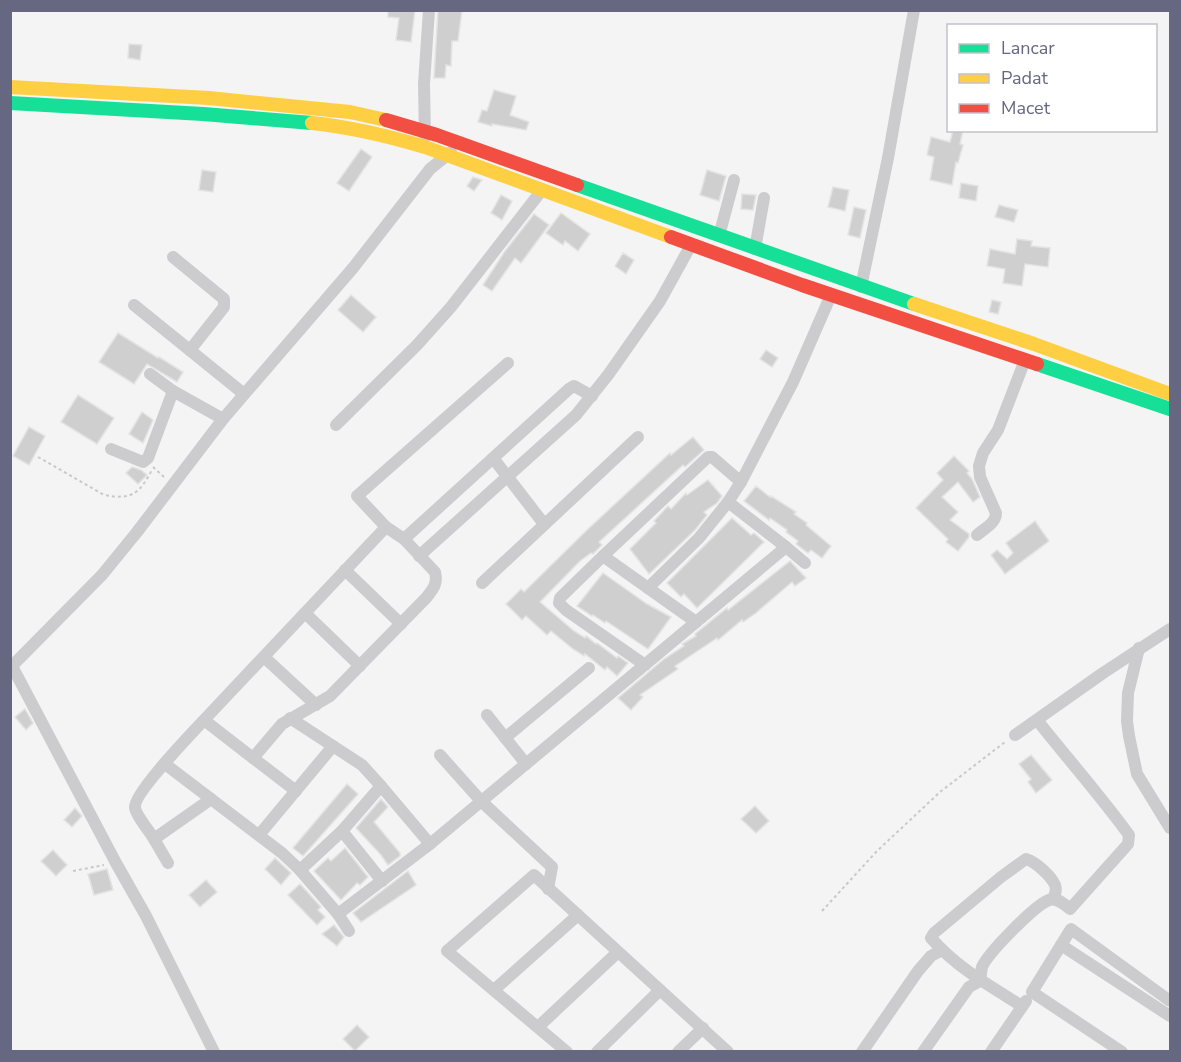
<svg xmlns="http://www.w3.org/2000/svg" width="1181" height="1062" font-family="'Nunito Sans',sans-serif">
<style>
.building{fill:#cfcfd0;stroke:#e2e3e2;stroke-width:1.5}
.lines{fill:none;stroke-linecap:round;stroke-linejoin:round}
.path{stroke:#c8c9ca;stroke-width:2;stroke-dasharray:3 3;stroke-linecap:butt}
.street{stroke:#ccccce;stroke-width:12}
.fast{stroke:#16e098;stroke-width:14}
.slow{stroke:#ffcf43;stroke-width:14}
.jam{stroke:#f24e42;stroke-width:14}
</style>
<rect width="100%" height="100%" fill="#f3f4f3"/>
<g class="building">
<path d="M388 10H415L411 42 396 40 399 18 388 17Z"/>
<path d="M438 10H462L458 41H452L451 66 446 65 445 78H434Z"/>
<path d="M129 44 142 45 140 60 128 58Z"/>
<path d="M494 90 516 96 510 115 529 122 526 130 492 124V126L478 122 482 110 487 111Z"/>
<path d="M953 130H963L960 144 963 145 958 163 956 162 952 185 930 180 934 157 927 155 931 137 950 142Z"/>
<path d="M361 149 372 157 349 191 337 183Z"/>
<path d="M202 170 216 172 213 192 199 190Z"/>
<path d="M707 170 726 176 719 201 700 195Z"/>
<path d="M473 177 482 180 474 191 467 186Z"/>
<path d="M961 183 978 186 976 201 959 198Z"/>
<path d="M833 187 849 190 845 211 828 207Z"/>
<path d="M742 194 756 195 753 210 741 209Z"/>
<path d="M501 195 512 201 502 220 491 213Z"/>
<path d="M999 205 1018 210 1014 222 995 217Z"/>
<path d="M854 207 866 210 860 238 848 235Z"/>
<path d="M561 213 590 234 578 251 565 241 563 245 546 233Z"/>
<path d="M534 214 549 225 521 263 515 258 492 291 483 285 505 251Z"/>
<path d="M1017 239 1032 241 1031 246 1050 248 1048 267 1025 264 1022 286 1003 283 1005 269 987 266 990 249 1015 254Z"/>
<path d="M623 253 634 260 626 274 615 266Z"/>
<path d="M351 295 376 317 363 332 338 310Z"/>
<path d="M992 300 1001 302 998 314 989 312Z"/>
<path d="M118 333 158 358 159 357 183 372 177 382 147 364 134 384 99 362Z"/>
<path d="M766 350 778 358 772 367 760 359Z"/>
<path d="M78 395 114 418 97 444 61 422Z"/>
<path d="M142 412 153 420 143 443 129 434Z"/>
<path d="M29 427 45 436 29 465 13 456Z"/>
<path d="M693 437 704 450 685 467 683 465 599 542 602 545 593 554 591 553 580 561 540 602 574 631 585 638 586 636 596 644 597 643 617 658 618 656 628 663 617 676 607 667 605 670 585 654 584 656 573 649 551 631 547 635 526 616 522 620 506 604 521 589 524 592 587 530 670 453 671 455Z"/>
<path d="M954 456 969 471 967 473 972 479 980 497 973 502 958 482 942 497 958 512 950 520 969 534V537L958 551 946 542 948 539 916 508 943 480 937 473Z"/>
<path d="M132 467 141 470 147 475 138 484 126 473Z"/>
<path d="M708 480 722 496 717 503 704 512 707 515 695 530 649 574 630 549 656 523 654 521 668 506 671 509 686 493 687 495Z"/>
<path d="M756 486 770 497 771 496 796 512 794 514 807 523 806 525 831 546 822 558 811 550 808 553 796 544 798 541 786 532 787 530 770 518 769 520 744 501Z"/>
<path d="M732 518 751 535 754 533 764 542 697 608 684 594 681 597 667 583Z"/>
<path d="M1035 521 1049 541 1005 574 991 555 997 550 1007 559 1013 553 1006 543Z"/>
<path d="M790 561 806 578 795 586 792 582 756 613 743 622 742 620 718 640 717 638 675 666 678 669 640 695 643 697 631 710 618 698 664 659 684 646 682 644 696 636 695 634 727 608 728 610Z"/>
<path d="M603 573 647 604 671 617 648 649 606 621 605 623 593 615 592 616 577 606Z"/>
<path d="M25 709 33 723 26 730 15 717Z"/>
<path d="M1031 755 1052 780 1036 793 1028 782 1031 779 1019 764Z"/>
<path d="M347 784 358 794 303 856 293 848Z"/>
<path d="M381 799 388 807 374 822 400 853V856L388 865 381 855 356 828Z"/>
<path d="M755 806 769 821 756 833 741 819Z"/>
<path d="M75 808 82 816 72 827 64 820Z"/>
<path d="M345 848 368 877 360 885 357 883 341 900 314 871 328 858 331 861Z"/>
<path d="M53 850 67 865 56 876 41 861Z"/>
<path d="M275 858 291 873 281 885 265 869Z"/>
<path d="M107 869 113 890 94 895 88 874Z"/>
<path d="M408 871 416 885 361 922 353 913Z"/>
<path d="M206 880 217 892 200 907 189 895Z"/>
<path d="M300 884 321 907 318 910 325 917 317 925 288 895Z"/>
<path d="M334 925 344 937 337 946 322 934Z"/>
<path d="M357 1025 369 1037 355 1051 343 1039Z"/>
</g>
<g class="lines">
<g class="path">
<path d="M1170 290V300"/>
<path d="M38 457 104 495C132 500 139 494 152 470"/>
<path d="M153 467 164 477"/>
<path d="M73 871 104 865"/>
<path d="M822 911 877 851 940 792 1005 742"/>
</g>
<g class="street">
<path d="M425 137 424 84 429 10"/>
<path d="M719 236 734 180"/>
<path d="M755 249 764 198"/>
<path d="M173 257 224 299V307L190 350"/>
<path d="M861 287 888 158 914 10"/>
<path d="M134 305 244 394"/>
<path d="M173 391 223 419"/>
<path d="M336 425 417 345 451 307 542 190"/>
<path d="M111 449 143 462 148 458 173 391 150 374"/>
<path d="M493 458 544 524"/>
<path d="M728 502 741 482"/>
<path d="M386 527 357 496 508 363"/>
<path d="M977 535C985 528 996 523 996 513L980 477 979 466 983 453 998 430 1025 360"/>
<path d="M404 539 569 389 574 386 592 396"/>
<path d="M786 547 805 563"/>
<path d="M419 556 576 415 608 375 660 301 691 245"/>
<path d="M603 556 708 457H712L741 482 793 382 831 295"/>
<path d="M345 570 401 624"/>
<path d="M482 583 638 437"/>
<path d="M648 588 696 622"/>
<path d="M305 613 360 666"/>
<path d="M1139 648 1128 693 1127 721 1129 736 1137 774 1170 828"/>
<path d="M264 657 316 705"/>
<path d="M12 666 116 863 146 916 214 1052"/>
<path d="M10 668 102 575 137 532 223 419 353 268 430 169 451 152"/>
<path d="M487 715 526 764"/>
<path d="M290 718 362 765 381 786"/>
<path d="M1015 735 1103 673 1170 629"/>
<path d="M505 738 589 668"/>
<path d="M440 755 481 801 552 867 548 889"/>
<path d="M253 758 296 791"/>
<path d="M165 764 211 799"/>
<path d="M342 831 382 881"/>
<path d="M259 835 333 746"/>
<path d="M154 839C150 832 135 814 135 807 134 793 192 733 204 720L253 758 282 724 330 696 426 598C433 589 438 584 435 572L404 539 386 527 204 720"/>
<path d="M168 863 154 839 211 799 282 853 300 870 338 914 430 844 786 547 728 502 699 538 648 588 603 556 563 595 560 598 559 603 566 610 645 665"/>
<path d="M300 870 342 831 381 786 430 844"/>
<path d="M338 914 349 931"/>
<path d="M1061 945 1170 1016"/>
<path d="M494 990 578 915"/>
<path d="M1022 1006C990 986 957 968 931 938L934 933 1001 877 1026 859C1036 862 1051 876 1055 885 1057 890 1055 895 1053 899"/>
<path d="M538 1027 618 952"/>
<path d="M567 1052 447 951 534 875 728 1052"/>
<path d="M597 1052 660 990"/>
<path d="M678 1052 703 1028"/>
<path d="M862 1052 918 971 931 956 942 950"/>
<path d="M923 1052 969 987 980 981C981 977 981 971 982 967 988 953 1035 905 1049 900 1057 897 1064 904 1070 909L1128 844 1129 835C1100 795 1067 758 1037 720"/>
<path d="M991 1052 1026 1001"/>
<path d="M1122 1052 1032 992 1071 929 1170 1001"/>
</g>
<g class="fast">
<path d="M10 103 203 114 312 123"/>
<path d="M577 185 914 304"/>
<path d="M1037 364 1170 409"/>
</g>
<g class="slow">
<path d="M10 87 209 98 350 112 386 120"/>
<path d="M312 123C350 127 388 136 425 147L671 237"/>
<path d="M914 304 1034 344 1170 394"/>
</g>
<g class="jam">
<path d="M386 120 437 135 577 185"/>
<path d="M671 237 802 285 1037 364"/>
</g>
</g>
<rect width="1181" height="1062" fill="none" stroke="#666780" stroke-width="24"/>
<rect x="947" y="24" width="210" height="108" fill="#ffffff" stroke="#c2c2cc" stroke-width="1.5"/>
<rect x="959" y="44" width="30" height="9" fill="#16e098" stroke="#c2c2cc" stroke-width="1.5"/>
<text x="1001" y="54" font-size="18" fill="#666780">Lancar</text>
<rect x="959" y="74" width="30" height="9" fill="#ffcf43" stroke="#c2c2cc" stroke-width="1.5"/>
<text x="1001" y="84" font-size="18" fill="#666780">Padat</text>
<rect x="959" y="104" width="30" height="9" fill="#f24e42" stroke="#c2c2cc" stroke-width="1.5"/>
<text x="1001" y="114" font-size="18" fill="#666780">Macet</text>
</svg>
